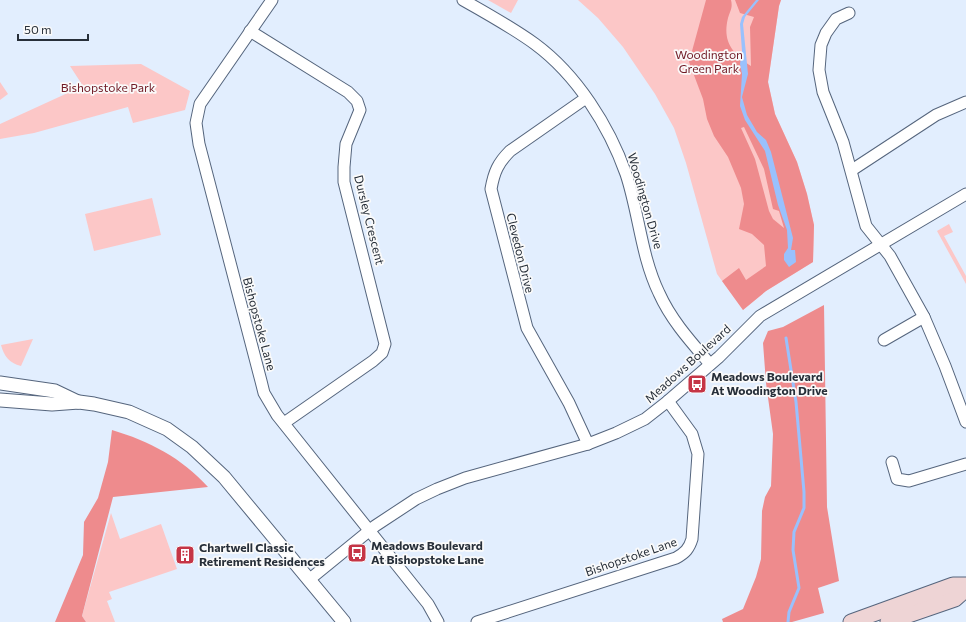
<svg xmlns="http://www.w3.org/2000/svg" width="966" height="622" font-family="Commissioner,sans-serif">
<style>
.green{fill:#fcc7c7}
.forest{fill:#ee8b8d;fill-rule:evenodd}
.water{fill:#99c1fd}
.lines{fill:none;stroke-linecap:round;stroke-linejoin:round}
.stream{stroke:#99c1fd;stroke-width:3}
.minor-casing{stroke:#55657d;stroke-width:13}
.tertiary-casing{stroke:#55657d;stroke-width:15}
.secondary-casing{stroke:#55657d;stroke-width:17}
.minor{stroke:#fff;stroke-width:11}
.tertiary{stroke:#fff;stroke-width:13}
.secondary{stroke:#eed4d5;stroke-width:15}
.labels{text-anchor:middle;stroke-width:3.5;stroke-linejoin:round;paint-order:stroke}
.park-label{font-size:12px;fill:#701924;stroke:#fafafa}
.street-label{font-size:12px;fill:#272f39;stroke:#fafafa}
.poi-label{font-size:12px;font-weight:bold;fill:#272f39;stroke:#fafafa;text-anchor:start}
</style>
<rect width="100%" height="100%" fill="#e2eefe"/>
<g class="green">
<path d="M488 0H518L511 13Z"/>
<path d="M578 0H781L779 6 768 82 775 114 797 162 807 194 814 225 813 262 766 291 743 310 717 274 686 163 674 128 655 94 623 47 598 18Z"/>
<path d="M141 64 190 91 185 110 133 123 128 107 34 133 0 139V124L83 86 70 66Z"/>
<path d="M0 82 8 94 0 100Z"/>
<path d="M152 198 161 235 94 251 85 214Z"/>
<path d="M949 224 953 232 944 236 966 276V284L937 231Z"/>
<path d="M33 339 21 366C9 363 4 356 1 345Z"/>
<path d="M111 513 120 539 161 524 177 569 109 592 112 599 107 601 115 622H86L82 616Z"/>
</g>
<g class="forest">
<path d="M706 0H731C733 8 730 11 728 18 722 42 733 54 751 66L750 27 754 17 740 13 735 0H781L779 6 768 82 775 114 797 162 807 194 814 225 813 262 766 291 743 310 722 281 739 268 746 280 766 266 764 245 752 234 739 229 744 204 741 188 728 157 714 136 707 119 703 99 689 62ZM744 127 764 169 773 209 779 211 784 228 773 219 769 211 755 159 741 128Z"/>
<path d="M824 305 827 507 839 581 818 588 824 613 792 622H723L722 619 743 609 756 577 761 559 762 511 765 497 771 486 773 434 766 383 763 343 768 331 783 327Z"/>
<path d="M112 430C149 441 182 458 208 487L113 497 82 616 86 622H55L83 555 84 522 98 498 108 462Z"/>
</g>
<path class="water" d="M756 0H759L745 17 743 24 748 74 742 97 747 115 757 132 766 140 771 152 793 238 791 250H795L796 262 789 267 784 260V254L788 248 787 230 778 205 765 151 745 120 740 106 742 74 740 64 742 51 740 24 742 17Z"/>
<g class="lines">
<path class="stream" d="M786 338 796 402 804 492V508L794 532 793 550 799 588 789 612 788 622"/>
<defs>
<g id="minor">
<path d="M272 0 200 104 196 123 199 144 261 381 264 393 277 415 428 604 438 622"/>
<path d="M463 0C488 14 513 28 535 44 577 75 609 126 626 174 639 213 641 256 659 293 671 320 691 342 710 364"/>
<path d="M849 13 836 19 826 33 821 45 819 70 823 92 843 142 866 226 890 256 924 317 945 366 966 422"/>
<path d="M250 31 348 92 357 101 360 110 346 144 344 167V182L385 344 382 353 373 361 284 423"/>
<path d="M586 98 510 151C498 163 494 172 491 189L527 328 569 403 588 444"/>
<path d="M852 170 936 115 966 102"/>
<path d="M884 340 924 317"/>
<path d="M892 462 897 479 909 481 966 464"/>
<path d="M310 579 375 526 416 499 437 489 465 478 588 444 616 433 645 419 668 401 719 357 760 316 966 194"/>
<path d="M477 622 676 558C685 553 689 549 692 539L698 454 692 434 668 401"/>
</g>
<g id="tertiary">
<path d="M0 383 55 391 78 402"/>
<path d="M0 400 52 404 79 402 94 404 129 412 167 429 192 447 224 477 344 622"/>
</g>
<g id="secondary">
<path d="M851 622 953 585H966"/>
<path d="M888 622 955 599 966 589"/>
</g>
</defs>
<use href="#minor" class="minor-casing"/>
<use href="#tertiary" class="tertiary-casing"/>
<use href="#secondary" class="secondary-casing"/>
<use href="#minor" class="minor"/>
<use href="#tertiary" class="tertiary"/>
<use href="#secondary" class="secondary"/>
</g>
<defs>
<symbol id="bus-square" viewBox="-11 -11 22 22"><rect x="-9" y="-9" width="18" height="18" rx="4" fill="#c53546" stroke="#fafafa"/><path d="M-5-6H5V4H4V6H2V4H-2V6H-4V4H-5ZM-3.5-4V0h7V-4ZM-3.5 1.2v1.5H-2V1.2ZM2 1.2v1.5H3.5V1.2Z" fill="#fff"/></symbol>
<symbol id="building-square" viewBox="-11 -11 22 22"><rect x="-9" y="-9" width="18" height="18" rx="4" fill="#c53546" stroke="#fafafa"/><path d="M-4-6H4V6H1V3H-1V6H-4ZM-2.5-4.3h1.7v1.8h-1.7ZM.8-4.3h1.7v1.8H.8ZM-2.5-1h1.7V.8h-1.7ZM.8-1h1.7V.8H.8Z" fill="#fff"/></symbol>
</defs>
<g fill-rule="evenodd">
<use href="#bus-square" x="686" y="373" width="22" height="22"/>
<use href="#bus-square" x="346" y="542" width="22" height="22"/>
<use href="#building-square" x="174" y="544" width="22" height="22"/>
</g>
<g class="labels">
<g class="park-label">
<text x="709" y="59">Woodington<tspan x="709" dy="14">Green Park</tspan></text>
<text x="108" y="92">Bishopstoke Park</text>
</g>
<g class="street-label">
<text transform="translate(645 201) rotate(74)" y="4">Woodington Drive</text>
<text transform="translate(369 220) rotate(76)" y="4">Dursley Crescent</text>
<text transform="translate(520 253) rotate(76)" y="4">Clevedon Drive</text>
<text transform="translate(259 324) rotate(75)" y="4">Bishopstoke Lane</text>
<text transform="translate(688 364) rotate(-42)" y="4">Meadows Boulevard</text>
<text transform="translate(631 557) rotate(-19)" y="4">Bishopstoke Lane</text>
</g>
<g class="poi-label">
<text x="711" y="381">Meadows Boulevard<tspan x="711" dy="14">At Woodington Drive</tspan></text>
<text x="371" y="550">Meadows Boulevard<tspan x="371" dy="14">At Bishopstoke Lane</tspan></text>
<text x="199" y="552">Chartwell Classic<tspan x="199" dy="14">Retirement Residences</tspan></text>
</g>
</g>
<path d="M18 34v6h70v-6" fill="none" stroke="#272f39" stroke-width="2"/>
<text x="24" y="34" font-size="12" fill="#272f39" stroke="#fafafa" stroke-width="3" paint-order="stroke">50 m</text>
</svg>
